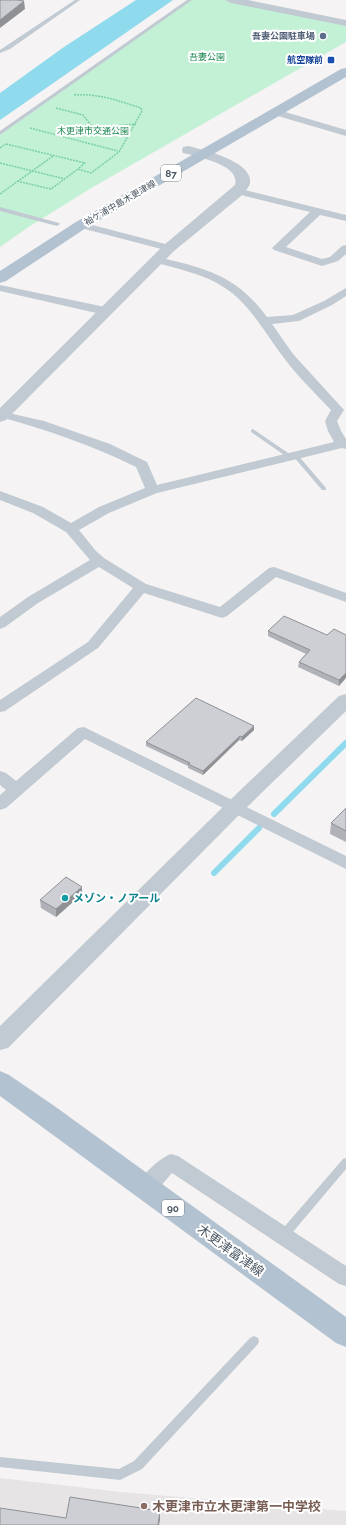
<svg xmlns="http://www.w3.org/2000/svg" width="346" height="1525" font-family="Raleway,'Noto Sans JP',sans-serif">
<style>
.education{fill:#e6e4e5}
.green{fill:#c3f1d5}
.water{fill:#90daee}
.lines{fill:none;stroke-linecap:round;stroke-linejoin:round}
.stream{stroke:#90daee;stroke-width:6}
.path{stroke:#7ad0a6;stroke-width:1.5;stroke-dasharray:2 1;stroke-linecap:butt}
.service{fill:#c1cad2;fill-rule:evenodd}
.minor{fill:#c1cad2;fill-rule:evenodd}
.tertiary{fill:#c1cad2;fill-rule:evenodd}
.primary{fill:#b3c2d1;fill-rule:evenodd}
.wall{fill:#b0b2b7}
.shaded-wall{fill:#909195}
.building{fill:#cdcfd5;stroke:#909195}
.service-dot{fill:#5c6f8a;stroke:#fff;stroke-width:1.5}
.transit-dot{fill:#1a4fb4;stroke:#fff;stroke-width:1.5}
.culture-dot{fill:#0f9aa8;stroke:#fff;stroke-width:1.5}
.education-dot{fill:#8d6e63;stroke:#fff;stroke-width:1.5}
.labels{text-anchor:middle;stroke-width:4;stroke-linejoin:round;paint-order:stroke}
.far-service-label{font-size:9px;font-weight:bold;fill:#4e5e75;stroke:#fff;text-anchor:end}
.far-park-label{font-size:9px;fill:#17864f;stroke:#fff}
.far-transit-label{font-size:9px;font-weight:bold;fill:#164399;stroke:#fff;text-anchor:end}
.far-street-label{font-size:9px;fill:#4a5661;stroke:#fff}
.shield{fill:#fff;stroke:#808990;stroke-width:1}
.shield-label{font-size:10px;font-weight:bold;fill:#4a5661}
.culture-label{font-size:11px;font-weight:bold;fill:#0d838f;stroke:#fff;text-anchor:start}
.near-street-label{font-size:13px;fill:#4a5661;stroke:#fff}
.near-education-label{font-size:13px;font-weight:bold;fill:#785e54;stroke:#fff;text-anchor:start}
</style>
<rect width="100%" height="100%" fill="#f5f3f3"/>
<path class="education" d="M0 1478 121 1492 346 1511V1525H0Z"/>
<path class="green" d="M190 0H231L346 23V42L93 187 30 226 0 247V135Z"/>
<path class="water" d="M136 0H173L0 120V93L64 47Z"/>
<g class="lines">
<g class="stream">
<path d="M274 814 346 743"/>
<path d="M214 873 259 828"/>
</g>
<g class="path">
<path d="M56 108 83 115 93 128"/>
<path d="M30 128 118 151"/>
<path d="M61 136 93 128 136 124"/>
<path d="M6 144 85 163 78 169"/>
<path d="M0 148 6 144"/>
<path d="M0 163 65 179"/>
<path d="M17 181 51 189 78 169 91 173 119 152 142 111 141 108C119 101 98 93 74 95"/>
<path d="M0 194 53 156"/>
</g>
<g class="service">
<path d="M75 0H80L10 49 0 53V50Z"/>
<path d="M187 0H192L0 135V131Z"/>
<path d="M0 207 59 223 60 224 57 226 0 211Z"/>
<path d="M253 429 291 455V457H287L251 432V430Z"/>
<path d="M295 453 297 454 326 488V490H322L293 456V454Z"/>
<path d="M346 1158V1169L287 1239 283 1240 279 1239 278 1236 279 1233 343 1159Z"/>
<path d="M254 1336 258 1338 259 1341 258 1344 142 1469 120 1480 0 1467V1457L119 1469 134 1461 250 1338Z"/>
</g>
<g class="minor">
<path d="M275 109 346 130V136L271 114 270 112Z"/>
<path d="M237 188 346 215V221L320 215 286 247 322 259 330 257 342 246 346 245V254L338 261 322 266 274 250 272 248 274 246 310 212 233 193 232 191 233 189Z"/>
<path d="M81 222 173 246 175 248 169 251 77 227 76 225Z"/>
<path d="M157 257C205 268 236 275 267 317L293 315 324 301 346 288V296L332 305 299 321 272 324 293 354 344 410 337 421 341 431 346 439V449L342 448 157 493 109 513 79 530 96 551 104 558 146 584 220 607 269 568 274 567 346 593V602L276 577 227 616 222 618 144 593 98 648 5 711 0 712V700L88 642 133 588 99 567 38 603 5 627 0 629V617L28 597 90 560 66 532 33 513 0 500V491L43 507 71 523 99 507 145 488 136 467C91 445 48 430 0 417V411L44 421 110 444 147 462 157 485 334 442 328 431 325 421 331 410C315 393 298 377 284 358 266 335 252 307 228 290 206 274 178 269 153 262L151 260 153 258Z"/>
<path d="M0 285 105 307 109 309 111 311 109 313 105 315 0 291Z"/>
<path d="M84 727 346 856V869L85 739 6 808 0 810V795L6 790 0 785V771L6 773 16 781 78 728Z"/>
<path d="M171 1154 178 1156 346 1266V1286L339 1284 172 1173C162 1184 153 1199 138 1194L135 1188C140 1177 159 1158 171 1154Z"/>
</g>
<g class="tertiary">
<path d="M225 0H248L346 20V26L231 3Z"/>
<path d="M188 146C204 150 253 161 250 183 249 188 244 192 241 196L174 251 6 420 0 422V408L164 245 235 185C241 165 198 157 183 153L182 150 183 147Z"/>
<path d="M346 694V711L242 812 8 1048 0 1050V1026L228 802 339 696Z"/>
</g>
<g class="primary">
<path d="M346 68V77L86 228 6 281 0 283V271L76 222 341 69Z"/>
<path d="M0 1071 9 1075 53 1105 346 1317V1347L336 1343 0 1096Z"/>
</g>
</g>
<g class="wall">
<path d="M268 631 327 635H346L339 686 298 667 299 662 306 654 268 636Z"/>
<path d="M254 730 242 741 239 740 203 775 188 768V766L146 746V742Z"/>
<path d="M346 808V842L330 834 331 823Z"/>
<path d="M82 887V894L56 917 41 908 40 900Z"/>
</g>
<g class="shaded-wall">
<path d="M24 1 25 9 0 28V20Z"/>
<path d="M346 673V678L339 686V680Z"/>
<path d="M254 726V730L242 741V737Z"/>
<path d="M240 736 239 740 203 775V771Z"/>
<path d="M82 887V894L56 917V909Z"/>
<path d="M160 1511V1520L159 1525H158Z"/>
</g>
<g class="building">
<path d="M0 0H17L24 1 0 20Z"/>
<path d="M284 616 327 635 334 629 346 635V673L339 680 299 662 310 650 268 631Z"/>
<path d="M196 698 254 726 242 737 240 736 203 771 188 764 190 763 146 742Z"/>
<path d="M346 808V831L331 823Z"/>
<path d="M66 877 82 887 56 909 40 900Z"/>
<path d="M70 1497 160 1511 158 1525H0V1508L66 1518Z"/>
</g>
<circle class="service-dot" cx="323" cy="36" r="4"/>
<rect class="transit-dot" x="327" y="56" width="8" height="8" rx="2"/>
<circle class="culture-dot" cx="65" cy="898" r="4"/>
<circle class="education-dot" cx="144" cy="1506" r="4"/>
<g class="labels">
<g class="far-service-label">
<text x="315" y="39">吾妻公園駐車場</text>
</g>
<g class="far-park-label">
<text x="207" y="60">吾妻公園</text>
<text x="93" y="134">木更津市交通公園</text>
</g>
<g class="far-transit-label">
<text x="323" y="63">航空隊前</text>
</g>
<g class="far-street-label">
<text transform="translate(120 203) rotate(-30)" y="3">袖ケ浦中島木更津線</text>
</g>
<g class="shield">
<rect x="161" y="165" width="20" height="16" rx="3"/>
<rect x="162" y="1200" width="22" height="16" rx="3"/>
</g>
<g class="shield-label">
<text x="171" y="177">87</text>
<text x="173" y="1212">90</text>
</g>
<g class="culture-label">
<text x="73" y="902">メゾン・ノアール</text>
</g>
<g class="near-street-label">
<text transform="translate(231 1250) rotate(36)" y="5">木更津富津線</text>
</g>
<g class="near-education-label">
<text x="152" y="1511">木更津市立木更津第一中学校</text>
</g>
</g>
</svg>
